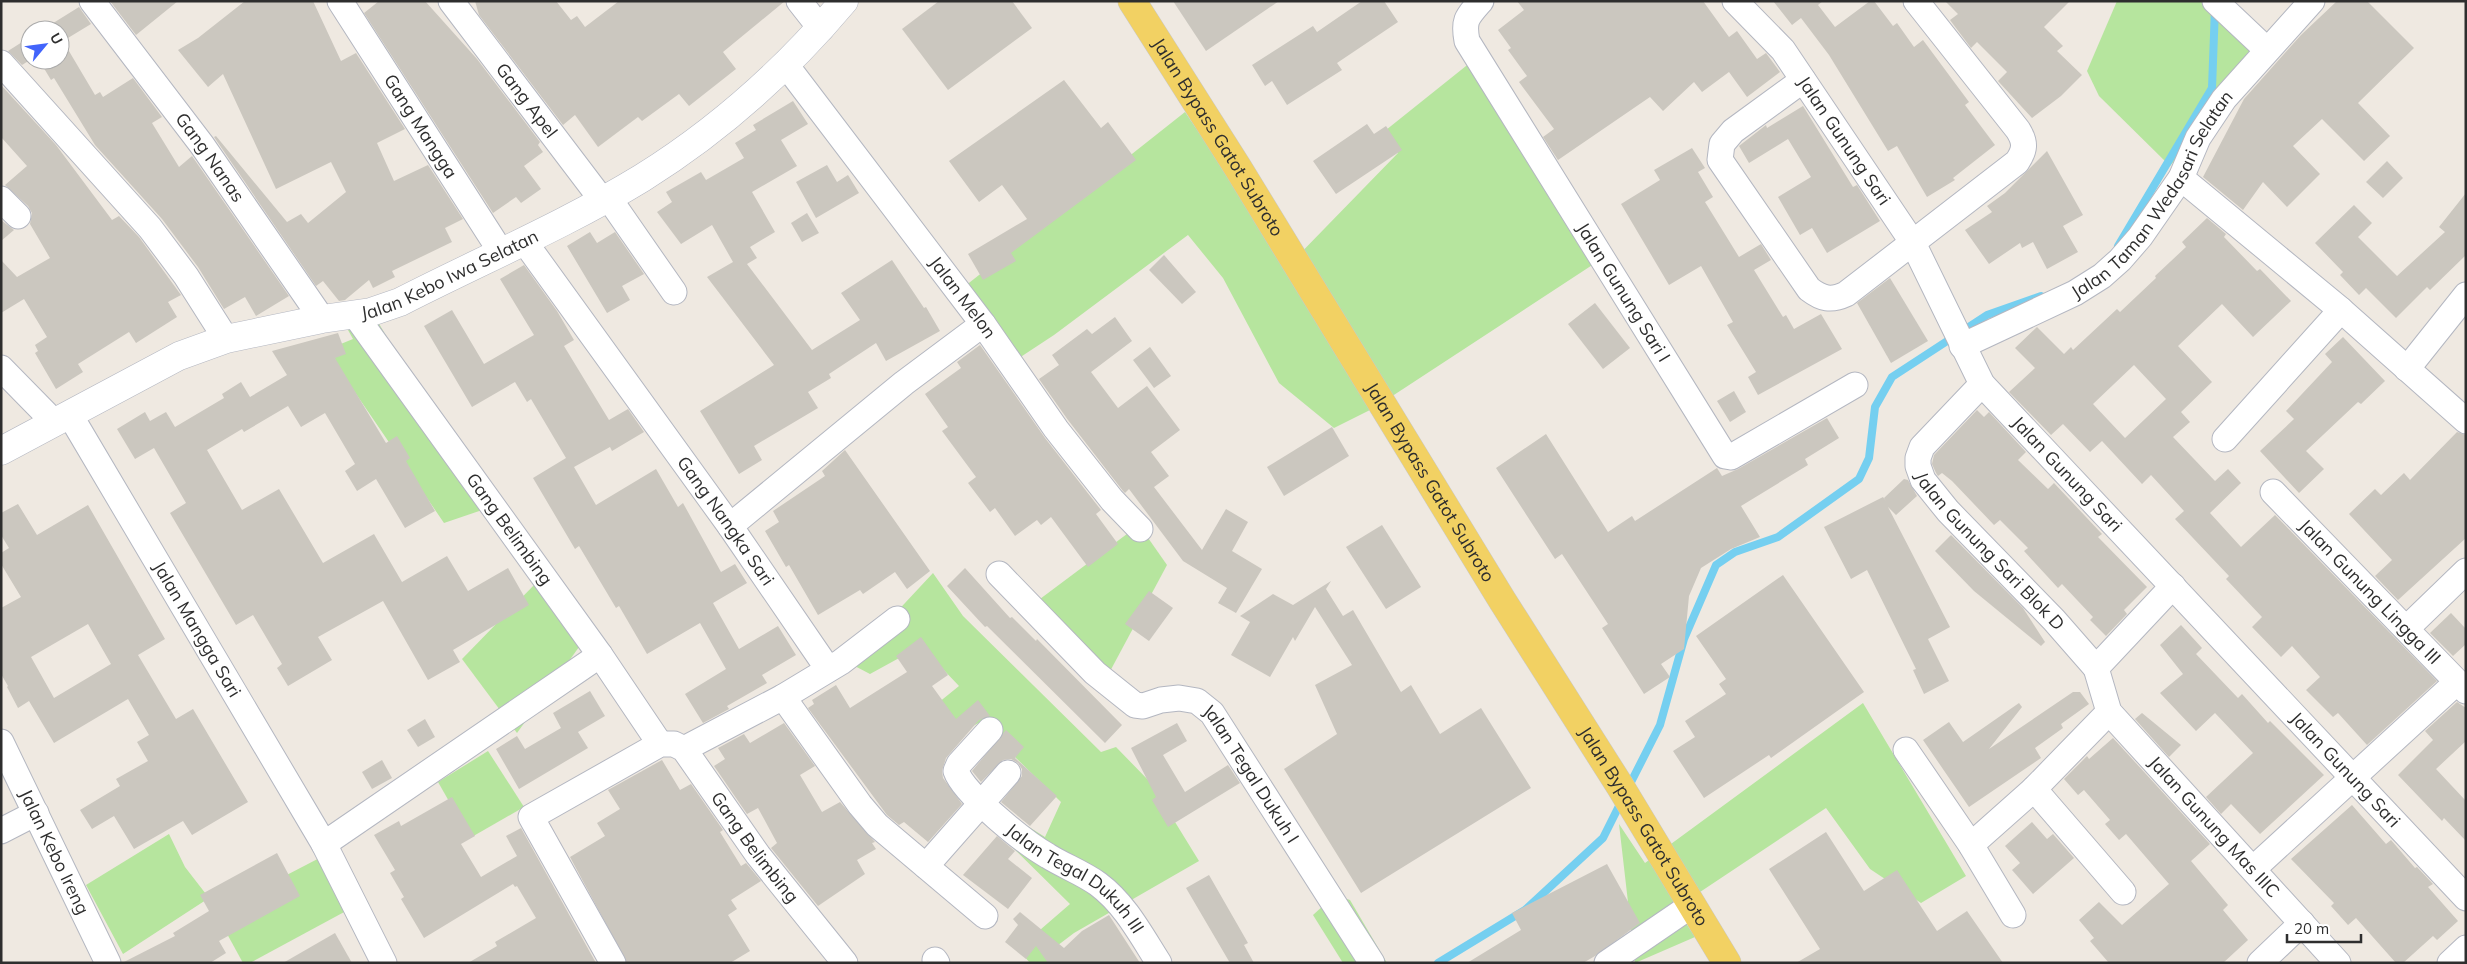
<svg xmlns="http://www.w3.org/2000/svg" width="2467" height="964" font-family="Mulish,sans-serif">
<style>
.green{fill:#b6e59e}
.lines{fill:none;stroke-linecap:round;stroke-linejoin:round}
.stream{stroke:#75cff0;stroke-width:8}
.building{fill:#cbc7bf;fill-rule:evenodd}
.minor-casing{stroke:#b4b7c1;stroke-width:27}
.tertiary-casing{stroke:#b4b7c1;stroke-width:29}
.primary-casing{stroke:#c9c9c9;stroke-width:29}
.minor{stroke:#fff;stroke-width:25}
.tertiary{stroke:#fff;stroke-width:28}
.primary{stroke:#f2d163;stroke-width:28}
.labels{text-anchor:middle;stroke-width:4;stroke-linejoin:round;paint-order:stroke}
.street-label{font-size:18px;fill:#2e2e2e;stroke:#fff}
</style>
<rect width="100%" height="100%" fill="#efe9e1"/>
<g class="green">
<path d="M2117 1H2215L2261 56 2170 166 2099 96 2087 71Z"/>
<path d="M1471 62 1603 258 1374 408 1334 428 1279 383 1223 278 1188 235 1054 335 1016 360 955 294 1185 112 1289 265 1398 153 1386 130Z"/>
<path d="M367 303 424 401 491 507 444 523 352 388 299 361 353 339 338 312Z"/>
<path d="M1139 525 1167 565 1108 675 1036 602Z"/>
<path d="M933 573 963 616 1101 752 1116 747 1151 783 1199 861 1074 933 1049 952 1051 963H1030L1018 949 1070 904 999 834 1013 817 1045 837 1061 802 1015 757 984 720 960 733 938 703 959 686 921 646 870 674 849 663Z"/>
<path d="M535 584 579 647 517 733 462 659Z"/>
<path d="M1863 703 1966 876 1921 903 1870 869 1826 808 1676 908 1695 937 1635 963 1619 824 1645 863Z"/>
<path d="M488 751 524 807 470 838 438 782Z"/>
<path d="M169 834 185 867 209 898 123 954 86 885Z"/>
<path d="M331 852 359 904 250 963H243L220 921 254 892Z"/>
<path d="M1335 895 1350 900 1387 963H1343L1313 915Z"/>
</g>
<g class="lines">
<g class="stream">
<path d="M2118 246 2212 88 2215 8"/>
<path d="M1628 788 1660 725 1684 639 1716 565 1735 552 1778 537 1859 479 1869 458 1875 407 1892 377 1987 315 2041 296"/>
<path d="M1438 963 1525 910 1603 838 1622 800"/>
</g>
</g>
<g class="building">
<path d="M110 1H178L136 35Z"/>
<path d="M245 1H313L341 61 356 53 405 129 377 143 394 181 428 165 463 219 445 228 452 242 392 271 395 277 373 288 369 280 345 300 339 301 323 281 316 286 214 137 216 136 287 222 301 214 308 223 346 192 331 162 276 189 223 74 208 87 178 50 198 38Z"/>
<path d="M379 1H425L477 59 540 142 538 145 543 152 524 166 541 189 521 203 516 197 493 213 364 13Z"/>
<path d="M475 1H556L571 20 577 16 585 27 619 1H785L723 52 736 69 689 106 679 94 642 121 638 117 598 147 575 115 563 125 479 15Z"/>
<path d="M939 1H1012L1032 28 948 90 902 29Z"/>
<path d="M1173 1H1279L1206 51Z"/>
<path d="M1362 1H1384L1398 22 1337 63 1342 70 1287 105 1272 81 1265 86 1252 65 1313 26 1317 32Z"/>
<path d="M1517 1H1703L1729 37 1737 31 1757 59 1766 53 1780 72 1747 97 1729 72 1702 92 1694 82 1663 111 1650 97 1558 160 1543 137 1554 129 1519 82 1527 76 1508 50 1511 48 1498 30 1524 10Z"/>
<path d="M1773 1H1823L1818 5 1835 27 1870 1H1874L1893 26 1897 23 1914 47 1923 40 1969 102 1965 105 1995 145 1953 178 1955 180 1927 197 1897 146 1888 151 1829 55 1801 18 1792 25Z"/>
<path d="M1945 1H2070L2044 27 2063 46 2057 51 2082 75 2061 96 2032 118 1998 81 2007 72 1977 42 1971 48 1950 20 1958 14Z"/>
<path d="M2337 1H2367L2414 48 2358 103 2390 136 2364 161 2322 119 2293 146 2320 174 2287 207 2263 182 2243 210 2203 177 2244 99 2301 35Z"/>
<path d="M79 7 91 24 63 41 95 95 100 92 103 97 133 78 162 117 152 123 179 167 192 156 289 296 256 316 245 297 224 309 198 267 162 219 95 145 54 78 51 80 39 60H60V30H42Z"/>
<path d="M30 37V60L22 65 8 51Z"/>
<path d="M1064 80 1101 128 1108 122 1136 160 1011 253 1016 261 983 280 968 254 1027 219 1002 185 979 202 949 161Z"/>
<path d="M1 85 56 145 112 220 119 216 139 237 181 295 168 302 177 317 136 343 129 332 78 364 83 372 56 389 35 353 38 351 35 345 47 337 24 299 1 313V260L17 277 50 258 30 224 32 213 28 206 5 185 27 166 1 137Z"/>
<path d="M793 101 808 124 781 140 797 166 752 192 775 232 750 247 757 258 747 264 812 350 860 320 841 293 892 260 924 308 926 307 940 331 886 361 876 343 829 374 831 378 808 392 818 408 754 446 762 460 739 474 700 411 774 365 707 277 733 262 712 225 681 244 657 212 672 202 666 192 701 172 706 180 744 158 735 143 756 130 753 125Z"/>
<path d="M1803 106 1853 187 1857 185 1880 221 1827 253 1812 228 1800 235 1778 197 1811 177 1788 139 1749 163 1739 146 1766 125 1767 128Z"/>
<path d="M1367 124 1374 134 1386 126 1402 150 1336 194 1313 161Z"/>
<path d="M1692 148 1705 168 1698 172 1713 197 1705 202 1739 257 1761 244 1771 260 1754 270 1783 317 1786 315 1794 329 1821 314 1842 349 1758 395 1748 377 1756 372 1727 325 1733 322 1701 266 1669 285 1621 204 1660 180 1654 170Z"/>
<path d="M2047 151 2083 215 2063 226 2078 252 2047 269 2033 242 2022 248 2020 243 1989 264 1965 230 1992 212 1987 206 2005 193Z"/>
<path d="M2387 161 2403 178 2383 198 2366 182Z"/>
<path d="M827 165 837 182 848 175 859 193 816 218 796 182Z"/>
<path d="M2466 193V255L2430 290 2427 287 2396 318 2366 288 2359 295 2340 275 2343 272 2315 243 2354 205 2372 223 2358 237 2397 276 2445 232 2439 227Z"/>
<path d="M807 213 819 233 802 242 791 223Z"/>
<path d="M2207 218 2226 234 2224 237 2257 271 2260 269 2291 301 2253 337 2222 304 2178 346 2212 382 2181 412 2190 422 2173 437 2215 481 2228 469 2241 483 2210 513 2241 547 2275 515 2437 681 2367 745 2338 713 2333 717 2306 690 2320 677 2292 646 2281 657 2252 627 2262 617 2226 579 2229 576 2175 519 2184 511 2151 475 2142 484 2102 441 2090 452 2063 424 2051 435 2009 392 2035 368 2015 348 2037 327 2064 354 2071 347 2073 350 2117 309 2120 312 2156 278 2155 276 2186 247 2182 242ZM2134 365 2166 399 2125 438 2093 404Z"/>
<path d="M1 220 14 230 1 241Z"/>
<path d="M590 232 597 243 615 232 644 274 622 286 630 300 607 313 567 246Z"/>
<path d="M1164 255 1196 292 1182 304 1149 270Z"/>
<path d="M524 265 557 311 574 340 564 346 609 420 628 409 644 432 612 451 610 447 574 467 596 505 656 469 678 507 683 503 721 572 735 564 747 583 713 603 739 649 778 626 796 655 762 675 767 683 727 706 729 709 703 723 685 694 726 669 700 623 647 654 619 606 616 608 579 546 575 549 533 478 566 458 531 399 527 402 515 382 472 407 424 326 452 310 484 364 534 335 500 279Z"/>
<path d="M1890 278 1928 341 1891 363 1857 303Z"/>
<path d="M1595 303 1630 348 1603 369 1568 324Z"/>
<path d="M1115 317 1132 341 1091 372 1118 408 1147 386 1180 430 1151 452 1169 476 1154 487 1202 550 1226 509 1248 522 1232 551 1262 569 1236 613 1218 603 1227 588 1183 561 1129 489 1125 493 1123 491 1068 420 1039 379 1059 365 1052 355 1087 329 1092 334Z"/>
<path d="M338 333 346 354 335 358 386 443 397 436 410 458 406 461 435 511 405 528 376 479 357 491 345 471 355 464 325 413 301 427 288 406 244 432 242 429 207 450 242 510 279 489 323 563 374 534 402 582 447 556 468 591 508 568 529 605 453 650 460 662 428 680 383 601 318 637 332 660 288 686 277 668 282 664 253 615 236 625 170 513 186 503 154 448 135 459 117 429 145 412 150 421 166 412 175 427 224 398 222 394 241 382 250 397 287 375 272 351Z"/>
<path d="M2343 337 2385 381 2361 404 2358 402 2306 451 2324 469 2299 493 2260 451 2294 419 2286 411 2332 362 2325 354Z"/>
<path d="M980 345 1045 438 1101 510 1096 514 1118 544 1088 567 1051 517 1041 525 1037 520 1015 536 995 508 990 512 968 483 976 477 942 431 948 427 925 394 961 368 957 362Z"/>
<path d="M1150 347 1171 376 1154 388 1133 360Z"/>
<path d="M1734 391 1746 412 1730 422 1717 401Z"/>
<path d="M1977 410 1984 417 1989 412 2026 452 2018 460 2048 489 2054 483 2102 534 2098 537 2147 587 2124 610 2127 614 2106 636 2090 620 2093 617 2062 584 2058 588 2024 551 2028 548 2000 520 1994 525 1952 481 1942 473 1938 476 1936 473 1932 464 1934 455Z"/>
<path d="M1827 418 1839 438 1805 459 1808 465 1741 506 1760 537 1731 549 1701 568 1689 596 1684 649 1661 664 1670 677 1644 694 1602 628 1608 624 1562 554 1555 559 1496 468 1546 434 1608 532 1632 516 1635 521 1717 468 1722 476 1738 469Z"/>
<path d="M1332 427 1349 456 1284 496 1267 467Z"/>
<path d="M2457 432 2466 435V538L2398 600 2375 576 2392 560 2349 514 2375 489 2381 495 2404 473 2410 480Z"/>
<path d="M845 450 930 571 907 589 895 572 863 594 860 590 818 615 789 565 786 567 765 531 779 522 773 511 825 476 822 471Z"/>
<path d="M1904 479 1908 480 1917 496 1896 515 1888 507 1950 627 1928 639 1949 681 1924 694 1913 670 1916 669 1867 570 1851 579 1824 527 1883 497 1886 501 1884 498Z"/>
<path d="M18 504 37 535 88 505 165 639 138 655 176 719 193 709 248 802 192 835 183 821 134 849 114 816 92 829 80 810 120 786 116 779 148 761 137 742 149 735 128 699 54 743 29 701 18 708 7 687 8 686 1 674V608L21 597 1 564V553L9 548 1 535V513ZM88 624 111 664 54 698 31 657Z"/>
<path d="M1382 525 1421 587 1386 609 1346 547Z"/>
<path d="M1951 535 2023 608 2045 642 2041 646 1974 591 1935 551Z"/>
<path d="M965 568 1010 618 1012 617 1036 641 1037 639 1122 725 1105 743 987 626 985 627 947 586Z"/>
<path d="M1783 575 1864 692 1771 758 1769 755 1704 798 1673 751 1695 737 1685 721 1726 694 1719 684 1726 679 1696 636Z"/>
<path d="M1331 581 1326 589 1343 616 1353 610 1401 692 1411 685 1440 734 1481 708 1531 788 1361 893 1284 769 1337 734 1315 685 1352 665 1315 607 1295 641 1293 637 1270 677 1231 655 1250 622 1240 616 1273 594 1293 605Z"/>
<path d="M1149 591 1173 608 1149 641 1125 624Z"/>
<path d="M2451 613 2466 629V644L2453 656 2430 633Z"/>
<path d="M2181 625 2202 648 2196 654 2238 698 2242 694 2268 723 2270 721 2324 775 2260 834 2231 804 2221 814 2206 797 2253 753 2215 713 2196 731 2160 693 2183 674 2160 645Z"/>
<path d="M921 637 948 675 932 686 956 719 978 700 990 716 979 720 946 758 942 771 943 778 962 804 928 842 904 822 899 825 887 815 808 708 814 704 812 700 836 685 850 708 907 672 896 656Z"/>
<path d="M590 691 605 716 578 732 588 748 519 789 496 749 517 736 525 749 561 728 553 713Z"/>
<path d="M2073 692H2080L2089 704 2061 724 2063 728 2035 748 2041 758 1969 807 1923 740 1949 722 1963 742 2019 703 2022 707 1989 749Z"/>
<path d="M2457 702 2466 708V741L2436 769 2466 801V841L2444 818 2442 821 2398 775 2433 740 2425 731Z"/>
<path d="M2142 713 2181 745 2169 757 2135 719Z"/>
<path d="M425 719 435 737 418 747 407 730Z"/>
<path d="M784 723 815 766 800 775 822 812 840 802 875 842 872 843 876 849 857 860 865 874 818 906 771 848 777 843 758 808 747 814 714 766 725 759 718 748 744 734 750 743Z"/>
<path d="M1177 723 1187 741 1163 755 1185 792 1228 765 1240 783 1168 827 1152 800 1156 797 1131 748Z"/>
<path d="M1006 730 1024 747 1015 758 1057 796 1030 826 1001 802 1022 776V769L1018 763 1011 759 1003 760 981 782 972 771Z"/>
<path d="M2113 738 2210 844 2191 861 2228 905 2223 910 2248 940 2223 963H2109L2090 941 2094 938 2079 920 2099 902 2122 925 2169 884 2126 834 2119 840 2105 824 2110 820 2084 790 2078 795 2064 779 2087 756 2089 759Z"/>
<path d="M382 760 392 778 372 789 362 772Z"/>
<path d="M662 760 680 790 691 784 723 830 720 832 741 866 746 863 761 881 731 900 737 909 728 915 750 951 730 963H627L570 857 605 836 597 823 620 809 608 790Z"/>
<path d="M452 797 475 836 461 844 481 877 517 856 506 836 521 828 596 963H468L497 946 495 942 536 918 517 886 515 887 513 884 424 938 401 899 404 897 390 873 395 870 374 835 399 821 401 826Z"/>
<path d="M2352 805 2386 844 2391 840 2415 868 2417 867 2433 884 2428 887 2458 921 2437 940 2433 936 2403 963H2396L2356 918 2348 925 2331 906 2334 903 2291 859Z"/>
<path d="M2032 822 2047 839 2053 834 2074 858 2033 894 2012 870 2020 863 2005 846Z"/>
<path d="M1826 832 1864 891 1897 870 1937 931 1967 911 2003 963H1796L1820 949 1769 869Z"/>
<path d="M997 836 1015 851 1008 859 1032 878 1008 909 963 875Z"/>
<path d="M277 853 300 896 219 941 226 953 210 963H122L175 936 173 933 209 911 200 895Z"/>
<path d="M1607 864 1640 923 1595 956 1583 963H1467L1521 930 1512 913Z"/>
<path d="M1209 875 1248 943 1244 945 1254 963H1230L1186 888Z"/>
<path d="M1020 912 1064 948 1082 931 1109 915 1140 963H1048L1036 946 1026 959 1005 942 1018 925 1013 919Z"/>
<path d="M335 933 352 963H283Z"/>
</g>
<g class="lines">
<defs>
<g id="minor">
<path id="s1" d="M92 1 202 145 322 319"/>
<path id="s2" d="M340 1 501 252"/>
<path id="s3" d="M451 1 602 200"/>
<path d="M799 1 821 29"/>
<path id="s4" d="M1481 1C1467 17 1463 20 1467 41L1725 456 1731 457 1855 385"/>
<path id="s5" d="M1735 1 1783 50 1913 243 1982 384 2466 898"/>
<path d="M2215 1 2267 50"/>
<path d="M1 63 150 228 186 276 226 339"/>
<path id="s6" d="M786 65 983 324 1056 429 1112 500 1140 529"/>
<path d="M1803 80 1733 131 1722 144 1720 160 1809 289C1822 299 1831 301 1846 294L2017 162C2025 150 2026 143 2018 130L1916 1"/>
<path d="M2181 178 2341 310 2466 421"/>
<path d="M608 197 674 292"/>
<path d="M1 199 18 216"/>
<path id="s7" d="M524 241 730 526 828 669"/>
<path id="s8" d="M355 315 600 655 660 744"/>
<path id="s9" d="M1962 346 2075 293 2102 276 2120 260 2140 237 2181 178 2198 138 2224 99 2312 1"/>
<path d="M1 368 54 422"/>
<path d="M2407 369 2466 295"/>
<path id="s10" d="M1982 384 1922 447 1918 458V466L1923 480 1948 511 2054 620 2096 668"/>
<path id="s11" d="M70 415 324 844 384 963"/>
<path d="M2225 439 2341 310"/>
<path id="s12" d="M2273 492 2466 691"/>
<path d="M730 526 904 383 983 324"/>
<path id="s13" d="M999 574 1095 673 1135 705 1143 706 1161 700 1179 698 1197 701 1212 713 1372 963"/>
<path id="s14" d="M2173 586 2096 668 2109 712 2338 963"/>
<path d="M2407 628 2466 571"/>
<path d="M783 697 860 805 877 825 985 916"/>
<path id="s15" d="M990 730 959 764 956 771C964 794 1025 843 1048 856 1064 866 1083 873 1098 884 1125 904 1141 935 1159 963"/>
<path id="s16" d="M1 742 108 963"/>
<path d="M684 749 783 697 841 662 897 619"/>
<path d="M1906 750 1971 845 2013 915"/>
<path d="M2034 789 2123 892"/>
<path d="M1 831 36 813"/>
<path d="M324 844 600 655"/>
<path d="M1971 845 2034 789 2109 712"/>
<path d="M926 866 1008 773"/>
<path d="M2253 869 2457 682"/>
<path d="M935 960 937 963"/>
<path id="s17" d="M613 963 531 817 660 744H674L684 749 758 855 845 963"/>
<path d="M1607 963 1692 905"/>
<path d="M2260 963 2302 923"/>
<path d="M2450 963 2466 948"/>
</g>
<g id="tertiary">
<path id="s18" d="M1 451 179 356 226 339 322 319 371 312 400 302C480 261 565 225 642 178 719 130 786 70 844 1"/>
</g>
<g id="primary">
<path id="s19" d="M1132 1 1238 168 1502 600 1620 786 1727 963"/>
</g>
</defs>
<use href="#minor" class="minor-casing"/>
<use href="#tertiary" class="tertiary-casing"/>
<use href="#primary" class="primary-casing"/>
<use href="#minor" class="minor"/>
<use href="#tertiary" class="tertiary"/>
<use href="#primary" class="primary"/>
</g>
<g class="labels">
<g class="street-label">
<text dy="6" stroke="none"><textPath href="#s3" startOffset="125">Gang Apel</textPath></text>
<text dy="6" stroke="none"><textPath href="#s2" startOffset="149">Gang Mangga</textPath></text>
<text dy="6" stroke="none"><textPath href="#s19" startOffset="161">Jalan Bypass Gatot Subroto</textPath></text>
<text dy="6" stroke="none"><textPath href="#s5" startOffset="178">Jalan Gunung Sari</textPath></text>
<text dy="6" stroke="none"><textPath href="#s1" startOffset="196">Gang Nanas</textPath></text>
<text dy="6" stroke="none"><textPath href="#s9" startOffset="252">Jalan Taman Wedasari Selatan</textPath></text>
<text dy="6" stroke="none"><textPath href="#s18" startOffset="486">Jalan Kebo Iwa Selatan</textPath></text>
<text dy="6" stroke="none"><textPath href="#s4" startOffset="341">Jalan Gunung Sari I</textPath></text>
<text dy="6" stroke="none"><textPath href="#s6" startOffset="292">Jalan Melon</textPath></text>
<text dy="6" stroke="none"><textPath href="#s5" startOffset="582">Jalan Gunung Sari</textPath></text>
<text dy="6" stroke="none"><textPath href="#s19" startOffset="566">Jalan Bypass Gatot Subroto</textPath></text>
<text dy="6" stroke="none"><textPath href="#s7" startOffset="345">Gang Nangka Sari</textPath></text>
<text dy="6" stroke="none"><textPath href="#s8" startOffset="264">Gang Belimbing</textPath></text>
<text dy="6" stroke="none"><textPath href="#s10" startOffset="219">Jalan Gunung Sari Blok D</textPath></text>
<text dy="6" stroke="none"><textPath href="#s12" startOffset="139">Jalan Gunung Lingga III</textPath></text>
<text dy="6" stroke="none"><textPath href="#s11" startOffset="249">Jalan Mangga Sari</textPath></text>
<text dy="6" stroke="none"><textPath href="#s5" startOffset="988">Jalan Gunung Sari</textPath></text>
<text dy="6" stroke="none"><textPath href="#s13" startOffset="344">Jalan Tegal Dukuh I</textPath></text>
<text dy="6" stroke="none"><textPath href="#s19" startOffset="971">Jalan Bypass Gatot Subroto</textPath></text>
<text dy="6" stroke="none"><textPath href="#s14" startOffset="314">Jalan Gunung Mas IIIC</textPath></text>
<text dy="6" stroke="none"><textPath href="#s17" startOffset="462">Gang Belimbing</textPath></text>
<text dy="6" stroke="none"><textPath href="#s16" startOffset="122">Jalan Kebo Ireng</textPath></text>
<text dy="6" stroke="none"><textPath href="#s15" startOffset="216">Jalan Tegal Dukuh III</textPath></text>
</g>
</g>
<rect width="2467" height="964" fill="none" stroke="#2e2e2e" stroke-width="5"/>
<g transform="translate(45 45) rotate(61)"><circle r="24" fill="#ffffff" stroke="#ababab"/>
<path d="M0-4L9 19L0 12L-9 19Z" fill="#4264fb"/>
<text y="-8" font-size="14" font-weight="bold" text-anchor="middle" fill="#2e2e2e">U</text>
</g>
<path d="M2287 934v8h74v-8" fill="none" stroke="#2e2e2e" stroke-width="2.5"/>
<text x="2294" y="934" font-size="15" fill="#2e2e2e" stroke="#ffffff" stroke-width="4" paint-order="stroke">20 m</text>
</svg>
